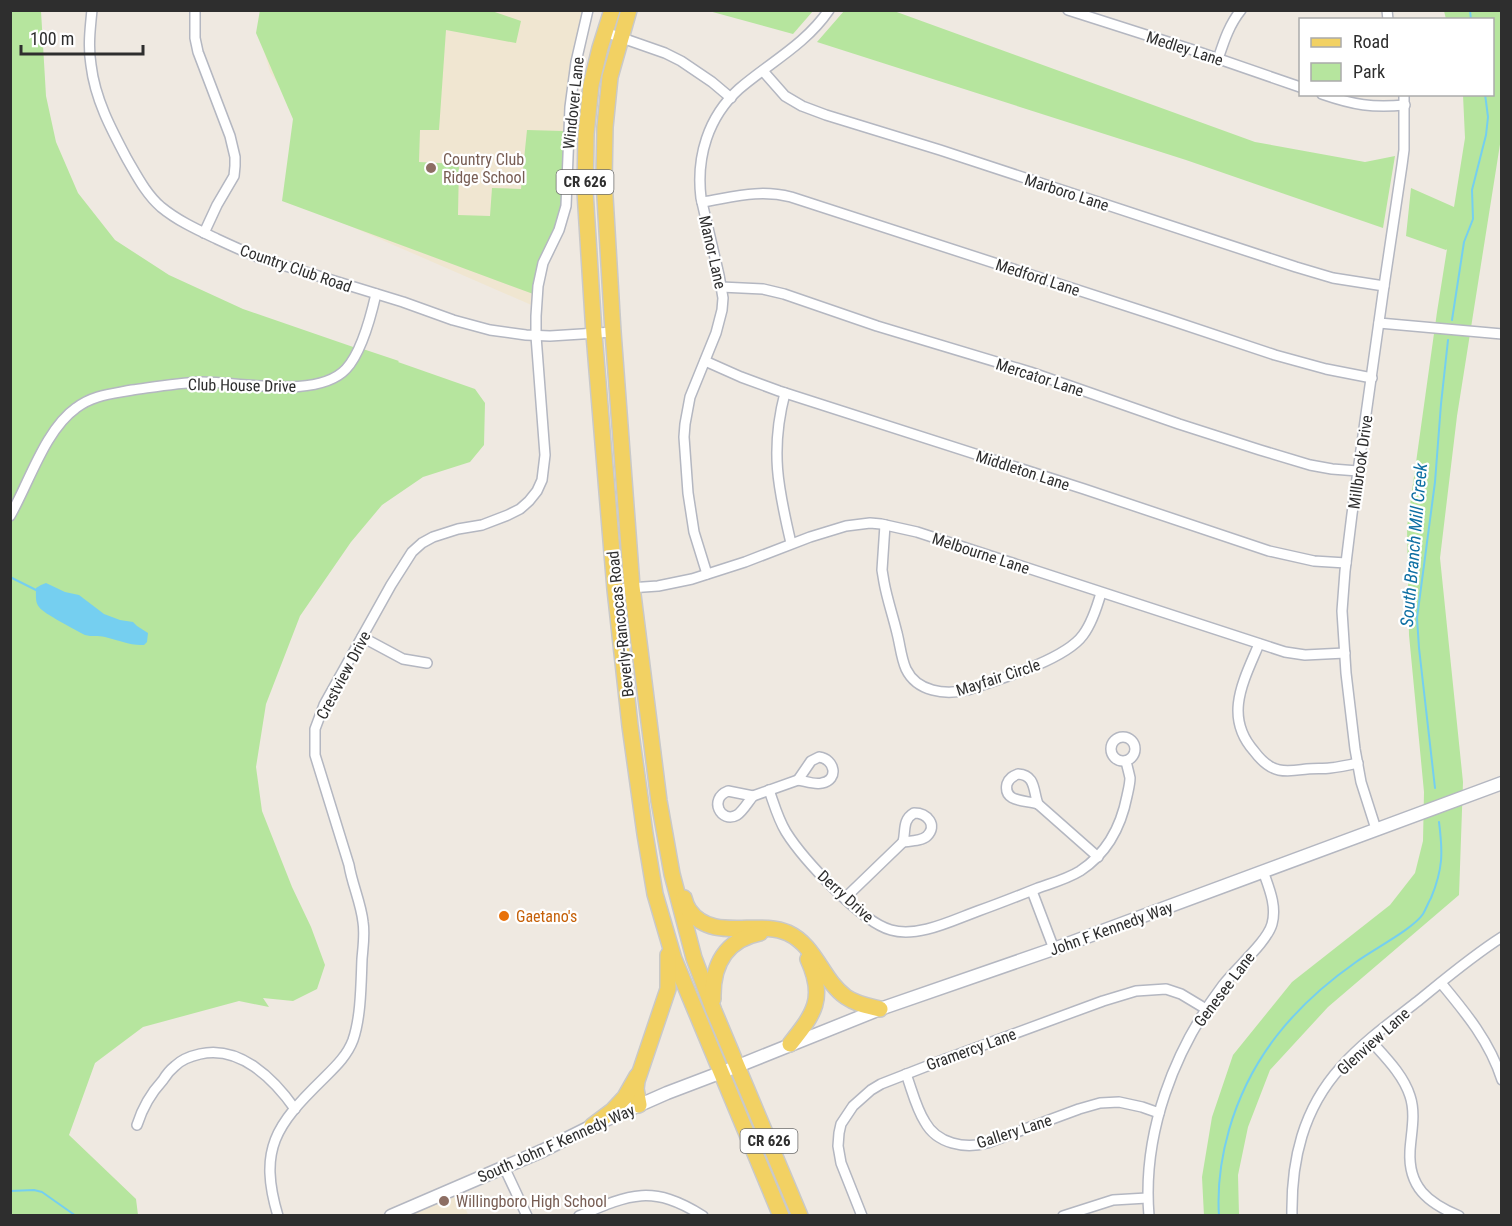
<svg xmlns="http://www.w3.org/2000/svg" width="1512" height="1226" font-family="'Roboto Condensed',sans-serif">
<style>
.education{fill:#f0e6d1}
.green{fill:#b6e59e}
.water{fill:#75cff0}
.lines{fill:none;stroke-linecap:round;stroke-linejoin:round}
.stream{stroke:#75cff0;stroke-width:2}
.minor-casing{stroke:#b4b7c1;stroke-width:12}
.tertiary-casing{stroke:#b4b7c1;stroke-width:15}
.primary-casing{stroke:#c9c9c9;stroke-width:18}
.minor{stroke:#fff;stroke-width:9}
.tertiary{stroke:#fff;stroke-width:12}
.primary{stroke:#f2d163;stroke-width:15}
.education-dot{fill:#8d6e63;stroke:#fff;stroke-width:2}
.food-dot{fill:#e8710a;stroke:#fff;stroke-width:2}
.labels{text-anchor:middle;stroke-width:4.5;stroke-linejoin:round;paint-order:stroke}
.shield{fill:#fff;stroke:#6d6d6d;stroke-width:1.5}
.shield-label{font-size:15px;font-weight:bold;fill:#2e2e2e}
.street-label{font-size:16px;fill:#2e2e2e;stroke:#fff}
.education-label{font-size:16px;fill:#785e54;stroke:#fff;text-anchor:start}
.food-label{font-size:16px;fill:#c56008;stroke:#fff;text-anchor:start}
.water-label{font-size:18px;font-style:italic;fill:#0d6fa3;stroke:#fff}
</style>
<rect width="100%" height="100%" fill="#efe9e1"/>
<g class="education">
<path d="M261 11H588L568 137 536 307 288 199 295 110 270 72 258 30Z"/>
<path d="M458 1187 468 1215 391 1216Z"/>
</g>
<g class="green">
<path d="M260 10H489L521 21 516 43 446 30 439 130H420L419 162 459 164 458 215 490 216 492 188 521 189 527 130 563 131 564 212 536 295 282 201 293 119 256 33Z"/>
<path d="M10 11H41L46 96 56 142 78 193 115 240 169 275 243 309 359 349 360 348 399 361 398 362 475 389 485 403 484 445 470 462 423 477 382 505 351 542 300 616 266 704 256 767 262 811 292 887 311 927 325 965 317 989 293 1001 263 998 269 1007 239 1001 143 1027 95 1063 69 1135 136 1199 138 1215H11Z"/>
<path d="M709 11 813 10V11L793 34Z"/>
<path d="M844 11H894L1255 142 1365 162 1395 156 1383 228 1186 160 817 42Z"/>
<path d="M1444 11H1501V138L1457 416 1440 558 1463 782 1459 895 1328 1007 1270 1070 1248 1127 1238 1175 1239 1215 1204 1216 1202 1177 1212 1117 1233 1055 1292 982 1390 905 1415 873 1423 841 1424 792 1409 635 1407 527 1437 312 1447 249 1446 250 1406 236 1411 188 1454 207 1465 138 1463 95 1492 94V20L1446 19Z"/>
</g>
<path class="water" d="M46 583 65 592 79 595 104 614 120 620 133 622 137 626 148 633 147 642 144 645C131 646 118 640 105 637 98 635 92 637 85 635 76 630 44 614 39 607 35 602 36 595 36 588L41 585Z"/>
<g class="lines">
<g class="stream">
<path d="M1470 10 1471 20"/>
<path d="M1452 320 1464 242 1473 219 1472 190 1486 135 1488 117 1485 94"/>
<path d="M10 577 38 591"/>
<path d="M1435 788 1419 648 1417 618 1435 482 1441 404 1448 340"/>
<path d="M10 1191 34 1190 42 1192 76 1216"/>
<path d="M1219 1216C1217 1186 1221 1158 1229 1130 1250 1057 1295 1005 1356 962 1372 950 1413 929 1423 914 1426 909 1428 903 1431 898 1443 869 1443 853 1439 822"/>
</g>
<defs>
<g id="minor">
<path d="M92 10C90 29 88 47 91 65 95 99 111 129 127 159 137 176 146 194 161 207 178 221 198 230 217 239 232 246 247 253 263 259L403 302 453 320 490 330 526 335 550 336 613 332"/>
<path d="M195 10V38L198 52 230 136 235 157V166L234 176 217 205 204 233"/>
<path d="M1068 10 1190 49 1300 87"/>
<path d="M1387 10 1388 20"/>
<path d="M605 32 665 53 681 61 712 82 731 98"/>
<path d="M1218 59C1224 41 1229 25 1241 10"/>
<path d="M763 71 785 96 802 106 826 115 940 150 1296 267 1333 278 1384 286"/>
<path d="M1322 94C1354 105 1372 108 1405 105"/>
<path d="M702 202C734 197 759 189 791 197L1167 319 1275 355 1326 369 1372 378"/>
<path d="M721 287 763 289 784 294 877 326 1030 372 1179 424 1260 450 1310 465 1332 469 1358 471"/>
<path d="M1379 323 1502 334"/>
<path d="M705 361 741 377 779 391 1084 489 1269 551 1314 561 1346 563"/>
<path d="M785 393C770 450 778 488 791 543"/>
<path d="M10 516C29 483 45 430 76 408 93 395 111 394 132 390 154 387 177 383 200 382 238 381 317 400 346 369 361 353 371 316 376 294"/>
<path d="M885 525 882 570 884 582C887 599 893 616 897 633 900 644 901 658 906 669 917 692 945 695 967 690 997 680 1065 660 1083 635 1092 623 1097 607 1101 593"/>
<path d="M707 574 694 532 688 493 684 437 685 424 690 397 716 333 722 310 723 298 719 275 701 198C696 157 708 117 739 89 769 63 805 45 829 10"/>
<path d="M615 589 658 586 692 579 745 562 810 537 846 526 870 523 881 524 917 532 1285 652 1305 655 1345 653"/>
<path d="M362 637 403 659 427 663"/>
<path d="M1259 644C1244 680 1223 716 1254 751 1260 759 1269 768 1279 770 1289 772 1298 770 1307 769 1315 768 1323 769 1330 768 1339 767 1349 765 1358 763"/>
<circle cx="1123" cy="749" r="12"/>
<path d="M819 757C835 759 839 780 822 783 815 785 805 781 798 780L811 761Z"/>
<path d="M1018 774C1036 775 1033 791 1038 804 1027 800 1003 803 1007 784 1009 778 1013 776 1018 774Z"/>
<path d="M769 790C774 804 778 819 786 832 803 859 861 922 891 930 918 938 953 920 978 911 998 904 1018 896 1038 888 1052 883 1067 879 1080 871 1106 854 1121 827 1127 796 1128 791 1130 784 1130 778 1129 773 1127 766 1126 761"/>
<path d="M728 791 753 796C748 802 743 811 737 815 721 824 708 799 728 791Z"/>
<path d="M753 796 798 780"/>
<path d="M1038 804 1098 857"/>
<path d="M914 813C927 813 938 825 927 836 922 841 910 841 903 842 906 831 902 820 914 813Z"/>
<path d="M1376 829 1361 782 1355 749 1346 673 1342 611 1345 571 1352 514 1384 286 1402 165 1404 150V94"/>
<path d="M1032 891 1054 949"/>
<path d="M845 898 903 842"/>
<path d="M1441 983C1466 1013 1490 1042 1502 1080"/>
<path d="M1370 1040C1384 1056 1403 1074 1410 1096 1416 1114 1411 1133 1410 1151 1408 1187 1428 1203 1459 1216"/>
<path d="M906 1074C912 1090 916 1108 925 1122 937 1144 965 1149 987 1143L1079 1109 1100 1103 1119 1102 1142 1107 1159 1113"/>
<path d="M137 1125C142 1109 152 1092 163 1080 166 1075 170 1070 175 1066 182 1059 191 1056 200 1054 240 1045 274 1079 295 1109"/>
<path d="M504 1167 527 1216"/>
<path d="M278 1216C258 1149 276 1125 323 1079 335 1067 347 1056 353 1040 361 1017 361 984 362 959 363 947 365 934 363 922 361 903 352 884 349 865L315 755V729L324 705 391 585 412 552 422 543 433 537 458 529 482 525 508 515 520 509 529 501 537 491 542 480 545 455 536 336V316L538 286 543 263 559 230 566 206 570 107 576 62 588 10"/>
<path d="M579 1216C630 1194 652 1184 703 1216"/>
<path d="M862 1216 841 1163 838 1146 839 1133 841 1124 853 1106 871 1090 881 1084 940 1061 1103 1001 1136 991 1166 989 1181 994 1206 1009"/>
<path d="M1063 1216 1113 1200 1147 1198"/>
<path d="M1149 1216C1142 1133 1174 1050 1223 985 1236 968 1267 942 1272 924 1277 906 1269 888 1263 871"/>
<path d="M1292 1216C1291 1160 1303 1109 1341 1067 1363 1042 1391 1022 1418 1001 1445 979 1472 956 1502 937"/>
</g>
<path id="tertiary" d="M391 1216 542 1151 592 1126 667 1093 738 1066 880 1009 1062 946 1502 783"/>
<g id="primary">
<path d="M612 10 600 48 591 85 586 134 585 191 594 334 615 589 630 726 645 834 655 894 674 959 781 1216"/>
<path d="M629 10 610 77 605 127 604 180 613 332 632 587 659 801 672 874 694 958 714 1011 800 1216"/>
<path d="M684 898C685 902 687 907 689 910 712 943 758 919 788 933 816 946 822 980 846 997 856 1004 868 1006 880 1009"/>
<path d="M713 999C712 965 725 940 760 933"/>
<path d="M790 1044C814 1014 826 998 808 959"/>
<path d="M639 1105 636 1089 637 1081 668 989V955"/>
<path d="M592 1126 612 1111 625 1097 637 1076"/>
</g>
</defs>
<use href="#minor" class="minor-casing"/>
<use href="#tertiary" class="tertiary-casing"/>
<use href="#primary" class="primary-casing"/>
<use href="#minor" class="minor"/>
<use href="#tertiary" class="tertiary"/>
<use href="#primary" class="primary"/>
</g>
<g class="education-dot">
<circle cx="431" cy="168" r="6"/>
<circle cx="444" cy="1201" r="6"/>
</g>
<circle class="food-dot" cx="504" cy="916" r="6"/>
<g class="labels">
<g class="shield">
<rect x="556.5" y="170" width="57" height="24" rx="4.5"/>
<rect x="740.5" y="1129" width="57" height="24" rx="4.5"/>
</g>
<g class="shield-label">
<text x="585" y="187">CR 626</text>
<text x="769" y="1146">CR 626</text>
</g>
<g class="street-label">
<text transform="translate(1185 48) rotate(18)" y="6">Medley Lane</text>
<text transform="translate(573 103) rotate(-84)" y="6">Windover Lane</text>
<text transform="translate(1067 192) rotate(18)" y="6">Marboro Lane</text>
<text transform="translate(713 252) rotate(77)" y="6">Manor Lane</text>
<text transform="translate(296 268) rotate(19)" y="6">Country Club Road</text>
<text transform="translate(1038 277) rotate(18)" y="6">Medford Lane</text>
<text transform="translate(1040 377) rotate(18)" y="6">Mercator Lane</text>
<text transform="translate(242 385) rotate(1)" y="6">Club House Drive</text>
<text transform="translate(1360 462) rotate(-82)" y="6">Millbrook Drive</text>
<text transform="translate(1023 470) rotate(18)" y="6">Middleton Lane</text>
<text transform="translate(981 553) rotate(18)" y="6">Melbourne Lane</text>
<text transform="translate(620 624) rotate(-96)" y="6">Beverly-Rancocas Road</text>
<text transform="translate(343 675) rotate(-62)" y="6">Crestview Drive</text>
<text transform="translate(998 677) rotate(-18)" y="6">Mayfair Circle</text>
<text transform="translate(846 896) rotate(42)" y="6">Derry Drive</text>
<text transform="translate(1111 928) rotate(-20)" y="6">John F Kennedy Way</text>
<text transform="translate(1224 989) rotate(-53)" y="6">Genesee Lane</text>
<text transform="translate(1373 1041) rotate(-42)" y="6">Glenview Lane</text>
<text transform="translate(971 1049) rotate(-20)" y="6">Gramercy Lane</text>
<text transform="translate(1014 1131) rotate(-18)" y="6">Gallery Lane</text>
<text transform="translate(556 1143) rotate(-24)" y="6">South John F Kennedy Way</text>
</g>
<g class="education-label">
<text x="443" y="165">Country Club<tspan x="443" dy="18">Ridge School</tspan></text>
<text x="456" y="1207">Willingboro High School</text>
</g>
<g class="food-label">
<text x="516" y="922">Gaetano's</text>
</g>
<g class="water-label">
<text transform="translate(1414 545) rotate(-85)" y="6">South Branch Mill Creek</text>
</g>
</g>
<rect width="1512" height="1226" fill="none" stroke="#2e2e2e" stroke-width="24"/>
<rect x="1299" y="18" width="195" height="78" fill="#ffffff" stroke="#ababab" stroke-width="1.5"/>
<rect x="1311" y="38" width="30" height="9" fill="#f2d163" stroke="#ababab" stroke-width="1.5"/>
<text x="1353" y="48" font-size="18" fill="#2e2e2e">Road</text>
<rect x="1311" y="63" width="30" height="18" fill="#b6e59e" stroke="#ababab" stroke-width="1.5"/>
<text x="1353" y="78" font-size="18" fill="#2e2e2e">Park</text>
<path d="M21 45v9h122v-9" fill="none" stroke="#2e2e2e" stroke-width="3"/>
<text x="30" y="45" font-size="18" fill="#2e2e2e" stroke="#ffffff" stroke-width="4.5" paint-order="stroke">100 m</text>
</svg>
